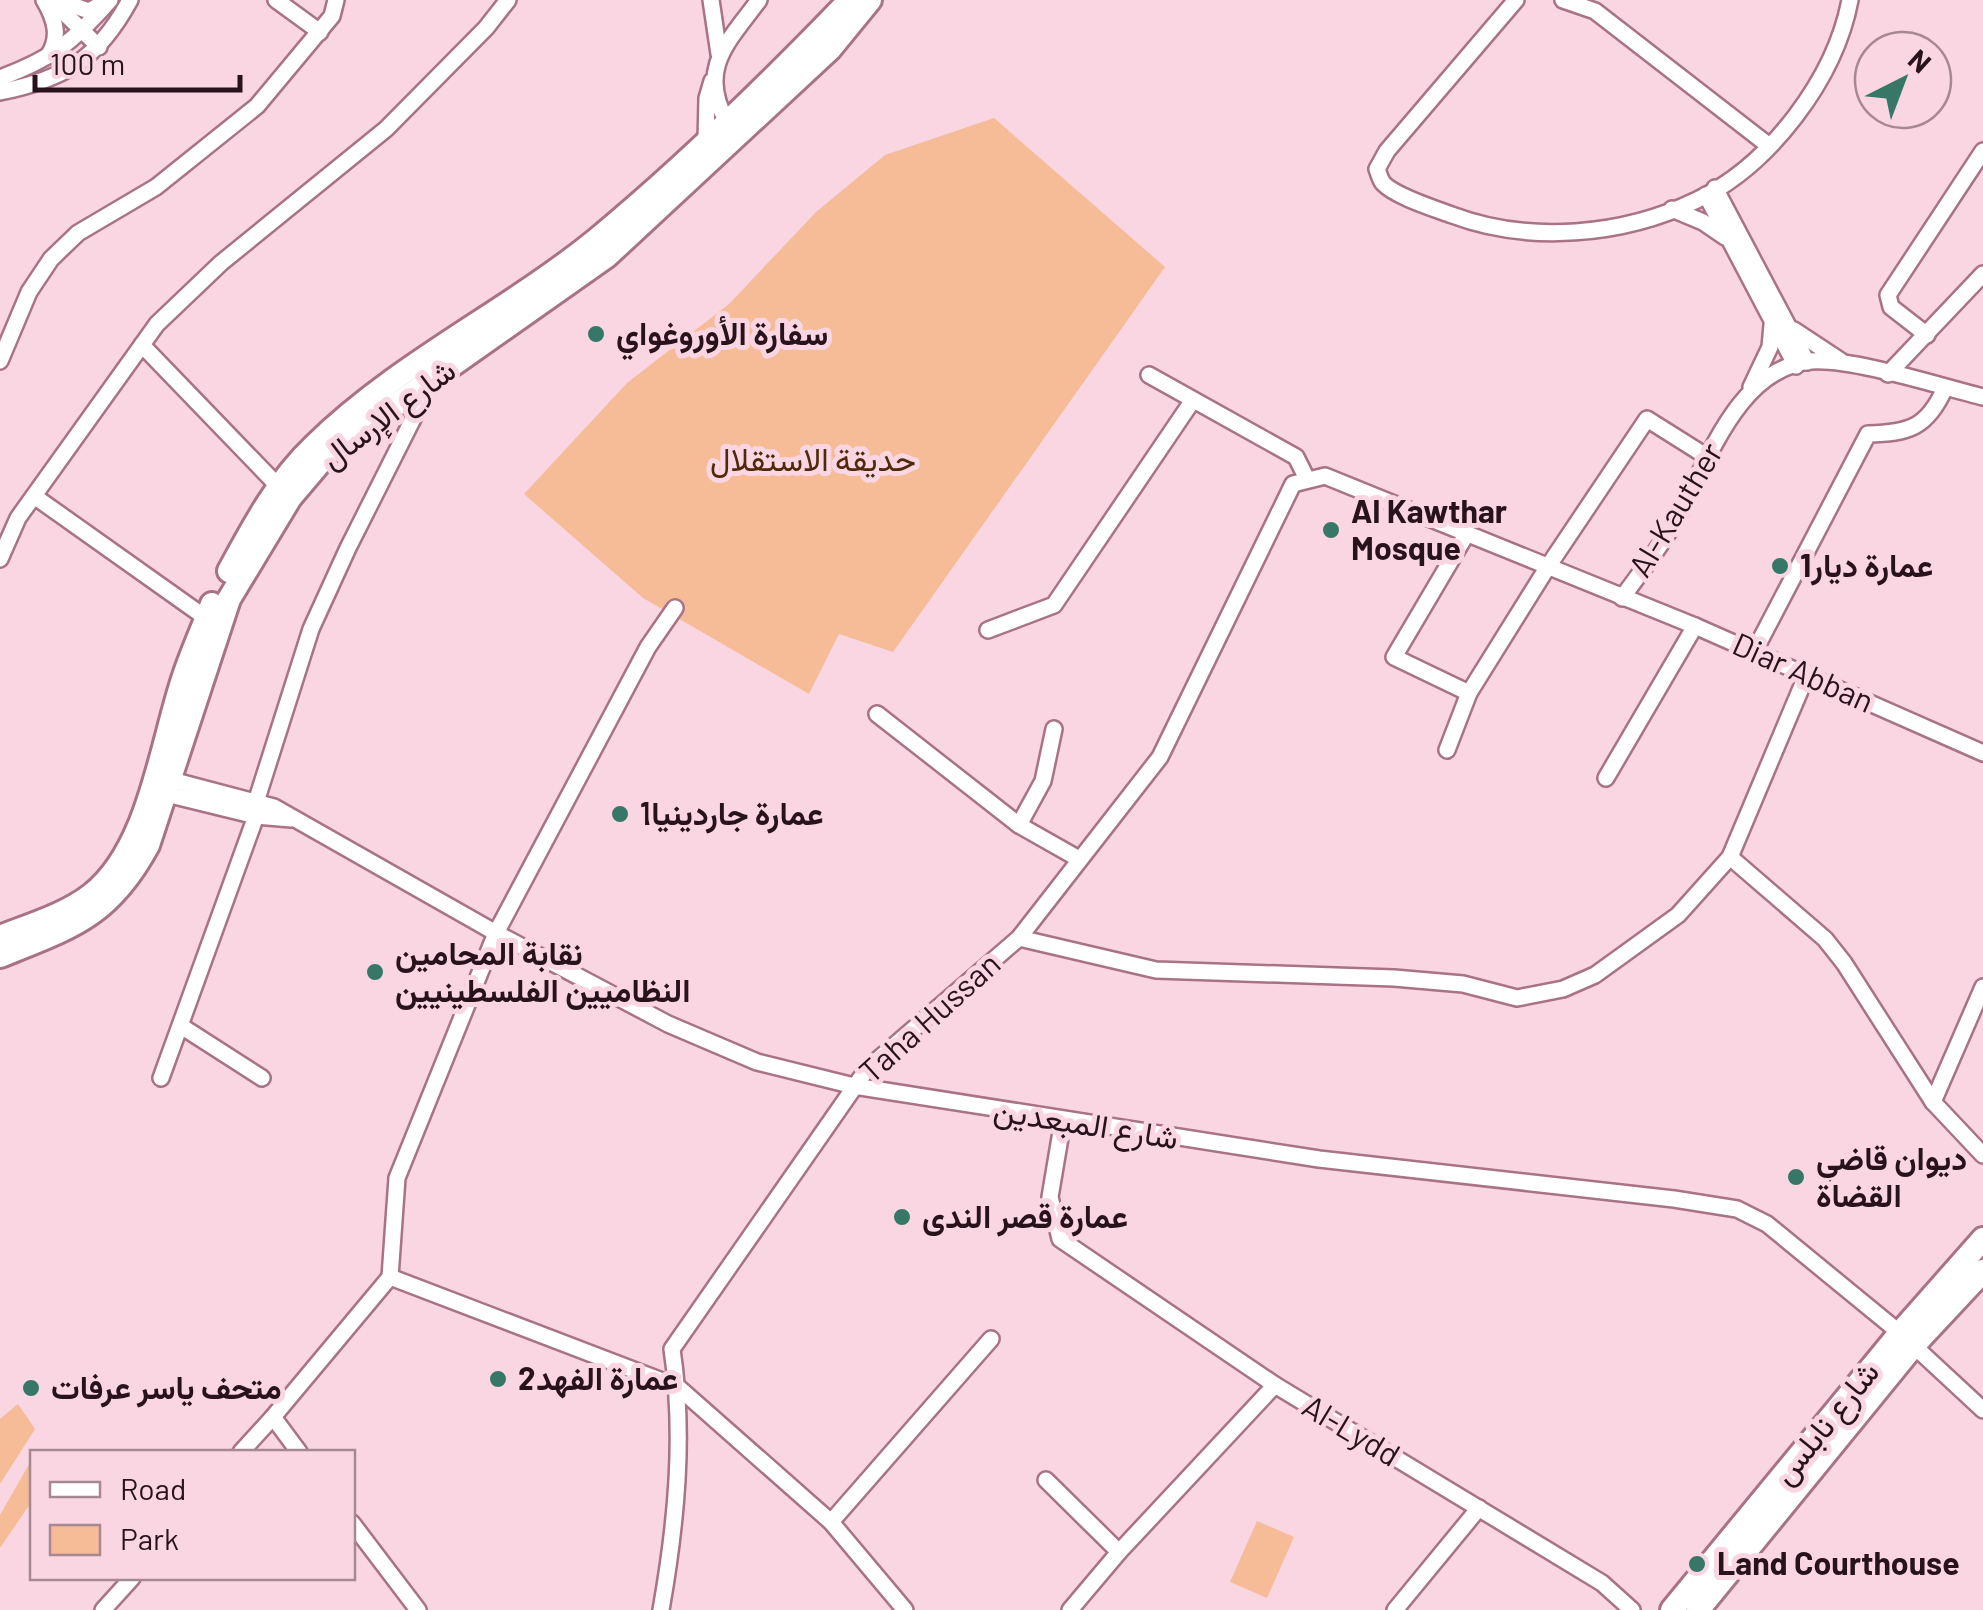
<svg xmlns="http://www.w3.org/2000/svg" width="1983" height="1610" font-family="Barlow,Vazirmatn,sans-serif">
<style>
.green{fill:#f5bc97}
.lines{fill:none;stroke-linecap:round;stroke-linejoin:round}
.minor-casing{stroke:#a87287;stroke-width:20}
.secondary-casing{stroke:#a87287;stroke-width:28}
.minor{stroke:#fff;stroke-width:15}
.secondary{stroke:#fff;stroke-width:22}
.poi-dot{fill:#377767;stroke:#fad6e3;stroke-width:4}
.labels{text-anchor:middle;stroke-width:10;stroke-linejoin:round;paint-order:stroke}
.poi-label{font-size:32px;font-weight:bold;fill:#28131c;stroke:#fad6e3;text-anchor:start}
.street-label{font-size:32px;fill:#28131c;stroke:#fad6e3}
.park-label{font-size:32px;fill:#4f290a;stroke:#fad6e3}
</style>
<rect width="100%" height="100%" fill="#fad6e3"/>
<g class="green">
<path d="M994 118 1165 267 893 652 839 634 809 694 643 598 524 494 627 383 729 304 816 212 885 155Z"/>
<path d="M18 1404 35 1429 0 1484V1419Z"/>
<path d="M32 1459V1501L0 1548V1515Z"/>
<path d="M1257 1521 1294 1537 1267 1598 1230 1582Z"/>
</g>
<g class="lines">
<defs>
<g id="minor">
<path d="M44 0C55 19 61 37 48 56"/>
<path d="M51 0 99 47"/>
<path d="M57 0 89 11 105 2"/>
<path d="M276 0 320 32"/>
<path d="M711 0 719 54"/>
<path d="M1516 0 1387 151 1377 169C1379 174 1380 179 1383 183 1394 196 1436 209 1452 215 1529 244 1623 236 1697 200 1770 165 1835 79 1850 0"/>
<path d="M1563 0 1595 11 1768 145"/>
<path d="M0 78C53 58 73 42 110 0"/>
<path d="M0 92C65 79 98 59 130 0"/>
<path d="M727 122C697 69 728 42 759 0"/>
<path d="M706 141 707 98 712 81"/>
<path d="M1715 188 1807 362"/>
<path d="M1706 195 1796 366"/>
<path d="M1672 209 1703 222 1725 237"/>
<path d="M1794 330 1841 361"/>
<path d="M1927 335 1891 307 1888 295 1983 151"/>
<path d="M142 345 278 486"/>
<path d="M0 361 29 292 51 259 78 233 156 187 257 106 332 16 336 0"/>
<path d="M1888 374 1983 274"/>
<path d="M1149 375 1296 457 1307 479"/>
<path d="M1751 387 1770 347 1772 325"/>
<path d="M34 496 206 618"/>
<path d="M1466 535 1394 657 1469 693"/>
<path d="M0 559 18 518 157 324 221 263 386 129 486 28 508 0"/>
<path d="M1622 598C1640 573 1659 549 1674 523 1707 466 1736 368 1811 361 1853 358 1939 386 1983 397"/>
<path d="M988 630 1054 605 1193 400"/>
<path d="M1754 652 1868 434C1909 433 1927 428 1945 388"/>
<path d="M877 714 1019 825 1079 859"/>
<path d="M1447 750 1469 693 1547 568 1647 419 1709 458"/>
<path d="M164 778 274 807 496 933 668 1024 757 1062 854 1086 1319 1159 1674 1199 1737 1209 1767 1224 1900 1333 1983 1410"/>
<path d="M1606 778 1695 626"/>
<path d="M158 792 256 816 291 819"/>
<path d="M1019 825 1043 781 1054 729"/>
<path d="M1730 857 1825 939 1844 963 1933 1102 1983 1155"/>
<path d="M1019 938 1156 970 1394 978 1463 984 1517 998 1563 989 1595 975 1678 915 1730 857 1807 674"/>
<path d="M181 1026 262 1078"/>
<path d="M161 1078 256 816V802L311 629 348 548 430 385"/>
<path d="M1933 1102 1983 987"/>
<path d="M1063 1120 1050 1197 1060 1239 1275 1385"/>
<path d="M390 1277 397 1178 496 933 648 647 675 608"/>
<path d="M241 1452 273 1417"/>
<path d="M299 1452 273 1417 390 1277 678 1387 831 1522 905 1610"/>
<path d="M1046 1480 1119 1552"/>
<path d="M831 1522 991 1339"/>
<path d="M352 1523 418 1610"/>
<path d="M103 1610 132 1578"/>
<path d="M661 1610C676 1525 685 1436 672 1349L867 1069 1019 938 1160 757 1293 484 1325 476 1695 626 1983 753"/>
<path d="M1070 1610 1119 1552 1275 1385 1602 1583 1632 1610"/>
<path d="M1395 1610 1479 1508"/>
</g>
<g id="secondary">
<path d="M229 571C253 527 277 481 314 446 397 364 506 313 596 240 686 166 770 83 850 0"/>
<path d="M0 937C30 925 65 915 91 895 150 849 161 743 184 676 192 652 203 628 212 604"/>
<path d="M0 956C72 927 109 917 148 845L229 599 290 498 329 452 607 256 830 49 870 0"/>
<path d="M1672 1610 1900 1333 1983 1239"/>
<path d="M1698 1610 1914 1345 1983 1271"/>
</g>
</defs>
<use href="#minor" class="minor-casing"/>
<use href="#secondary" class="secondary-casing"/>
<use href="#minor" class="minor"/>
<use href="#secondary" class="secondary"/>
</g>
<g class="poi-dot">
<circle cx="596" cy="334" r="10"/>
<circle cx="1331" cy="530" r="10"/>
<circle cx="1780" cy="566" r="10"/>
<circle cx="620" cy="814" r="10"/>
<circle cx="375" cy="972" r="10"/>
<circle cx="1796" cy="1177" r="10"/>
<circle cx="902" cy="1217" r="10"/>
<circle cx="498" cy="1379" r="10"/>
<circle cx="31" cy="1388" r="10"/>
<circle cx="1697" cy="1564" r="10"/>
</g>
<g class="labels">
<g class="poi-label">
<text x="616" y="345">سفارة الأوروغواي</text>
<text x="1351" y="523">Al Kawthar<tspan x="1351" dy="37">Mosque</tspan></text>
<text x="1800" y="577">عمارة ديار1</text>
<text x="640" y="825">عمارة جاردينيا1</text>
<text x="395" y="965">نقابة المحامين<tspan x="395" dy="37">النظاميين الفلسطينيين</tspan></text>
<text x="1816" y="1170">ديوان قاضي<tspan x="1816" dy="37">القضاة</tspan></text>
<text x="922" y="1228">عمارة قصر الندى</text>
<text x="518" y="1390">عمارة الفهد2</text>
<text x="51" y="1399">متحف ياسر عرفات</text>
<text x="1717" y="1575">Land Courthouse</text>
</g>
<g class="street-label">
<text transform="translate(388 414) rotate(-37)" y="11">شارع الإرسال</text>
<text transform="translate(1676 510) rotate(-59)" y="11">Al-Kauther</text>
<text transform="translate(1803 673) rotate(24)" y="11">Diar Abban</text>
<text transform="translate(930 1018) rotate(-42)" y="11">Taha Hussan</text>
<text transform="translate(1086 1124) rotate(9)" y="11">شارع المبعدين</text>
<text transform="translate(1826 1423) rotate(-51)" y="11">شارع نابلس</text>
<text transform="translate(1351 1431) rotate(31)" y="11">Al-Lydd</text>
</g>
<g class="park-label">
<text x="813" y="471">حديقة الاستقلال</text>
</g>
</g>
<rect x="30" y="1450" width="325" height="130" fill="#fad6e3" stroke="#a68893" stroke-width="2.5"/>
<rect x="50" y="1482" width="50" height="15" fill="#ffffff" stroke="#a68893" stroke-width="2.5"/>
<text x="120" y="1500" font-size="30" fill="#28131c">Road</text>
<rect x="50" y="1525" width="50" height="30" fill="#f5bc97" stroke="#a68893" stroke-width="2.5"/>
<text x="120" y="1550" font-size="30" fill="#28131c">Park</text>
<g transform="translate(1903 80) rotate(42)"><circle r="48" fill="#fad6e3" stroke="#a68893" stroke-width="2.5"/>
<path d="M0-8L18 38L0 25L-18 38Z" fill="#377767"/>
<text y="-15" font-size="28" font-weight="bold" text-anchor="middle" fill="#28131c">N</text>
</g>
<path d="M35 75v15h205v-15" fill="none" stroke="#28131c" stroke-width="5"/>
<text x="50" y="75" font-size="30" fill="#28131c" stroke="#fad6e3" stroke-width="8" paint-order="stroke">100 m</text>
</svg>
